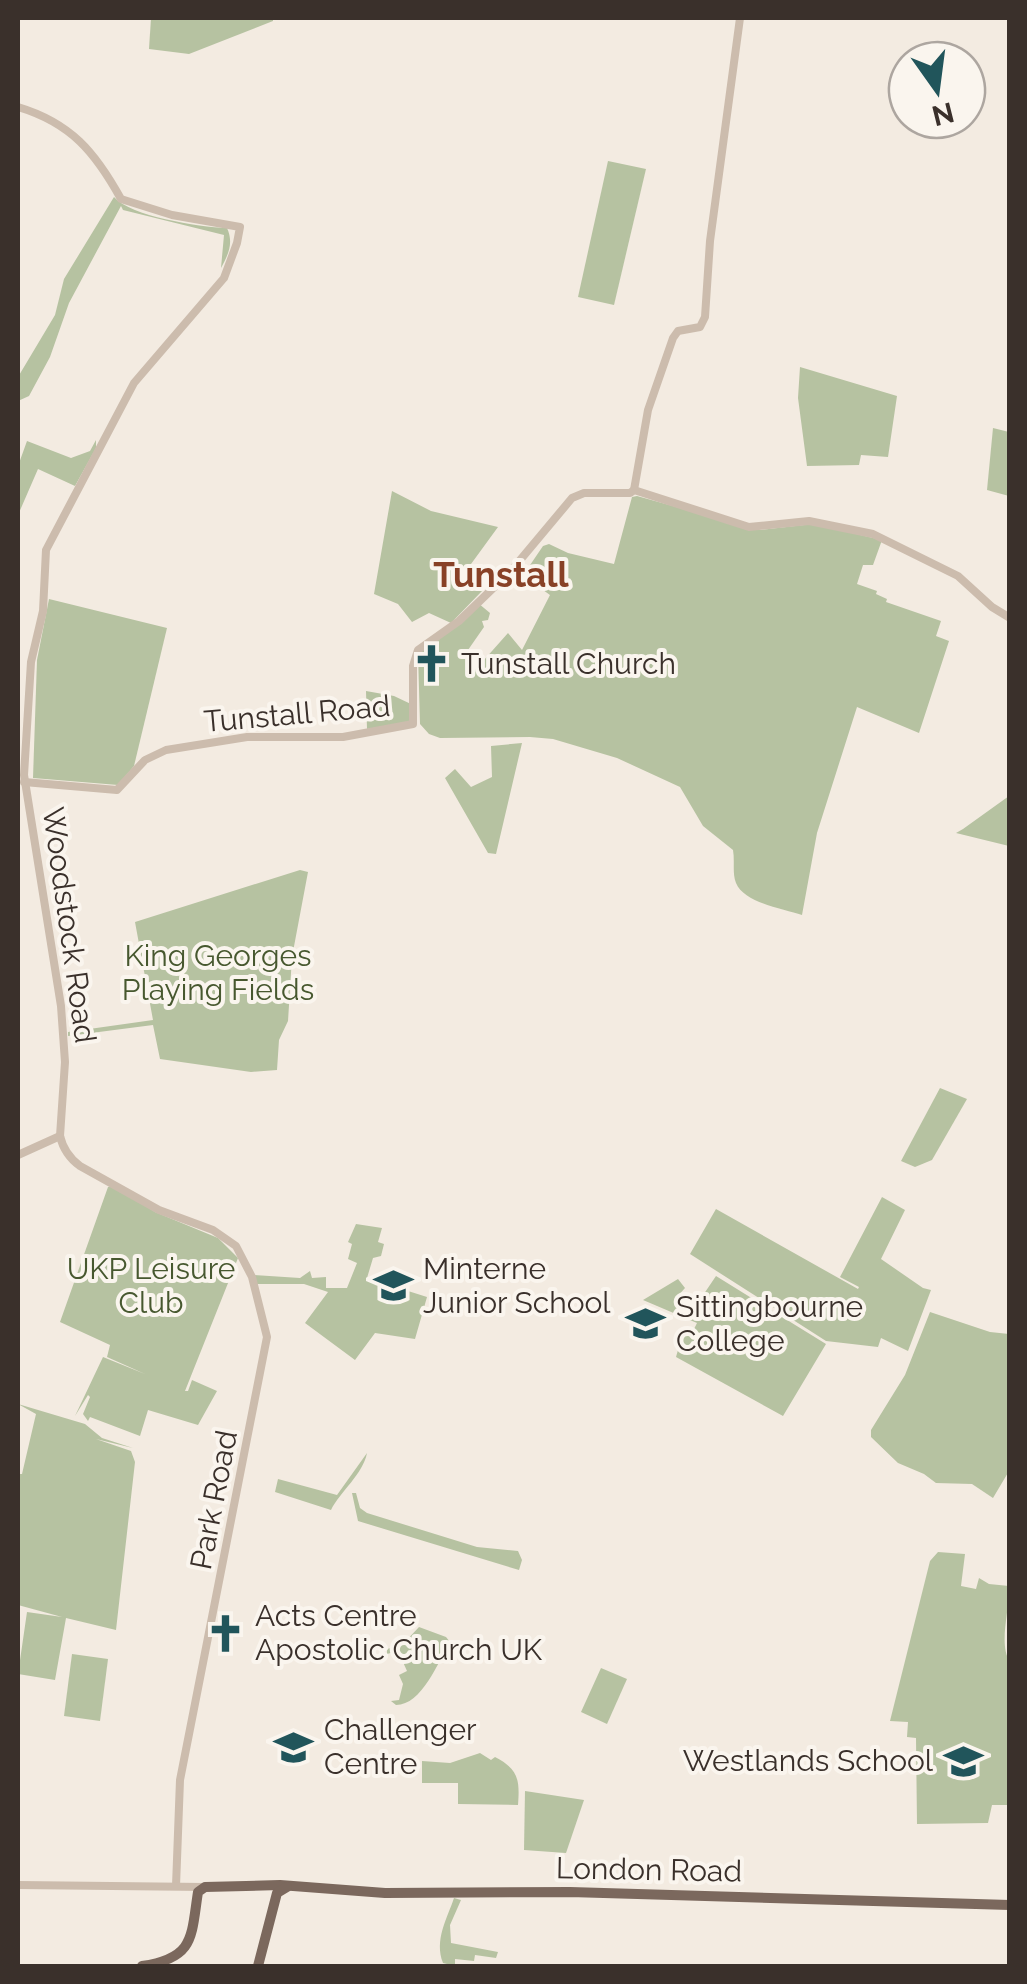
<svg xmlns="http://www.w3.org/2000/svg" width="1027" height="1984" font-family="Raleway,sans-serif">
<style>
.green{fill:#b6c2a1}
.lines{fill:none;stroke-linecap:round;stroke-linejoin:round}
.tertiary{stroke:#ccbcad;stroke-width:8}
.primary{stroke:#7b685d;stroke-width:10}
.labels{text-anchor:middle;stroke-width:8;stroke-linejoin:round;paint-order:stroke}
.poi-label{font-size:30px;fill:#3a302b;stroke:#faf5ee;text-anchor:start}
.street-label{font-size:30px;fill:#3a302b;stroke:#faf5ee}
.park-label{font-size:30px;fill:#47582f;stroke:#faf5ee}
.quarter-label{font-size:35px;font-weight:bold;fill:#884126;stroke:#faf5ee}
</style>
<rect width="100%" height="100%" fill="#f3ebe1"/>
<g class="green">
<path d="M151 18H273V21L189 54 149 49Z"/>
<path d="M608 161 646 169 614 305 578 297Z"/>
<path d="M114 197C130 216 198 227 227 228 234 243 228 255 221 268L224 235 123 210 121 206 69 303 50 357 29 396 18 401V377L55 315 64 279Z"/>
<path d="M800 367 897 396 888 457 861 455 859 465 807 466 798 398Z"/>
<path d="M993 428 1009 432V496L987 490Z"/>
<path d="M96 440V448L75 486 38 469 18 515V466L27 441 71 458 90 451Z"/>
<path d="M392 491 431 511 498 527 463 575 483 590 451 623 429 613 412 622 398 604 374 594Z"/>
<path d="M637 496 759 530 813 524 882 540 873 565H863L857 584 877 591 876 594 887 599 886 602 941 621 936 636 949 641 919 733 857 707 817 833 802 915C784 909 744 903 736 883 732 873 735 861 733 850L703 826 680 787 617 758 553 739 530 737 440 738 429 734 420 724 418 653 478 603 490 613 488 620 482 621 484 627 468 650 484 660 508 633 522 650 550 595 529 580 531 576 526 571 543 546 549 544 568 553 614 564 632 497Z"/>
<path d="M49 599 167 628 134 766 118 785 33 778 37 660Z"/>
<path d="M366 691 394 696 413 705 411 722 367 729Z"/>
<path d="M522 743 496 854 488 853 445 778 455 769 471 787 492 777 491 746Z"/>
<path d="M1009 796V846L956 833 963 829Z"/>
<path d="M300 870 308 872 292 957 288 1021 279 1040 277 1070 251 1072 160 1059 153 1025 68 1036V1032L153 1020 135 922Z"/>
<path d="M940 1088 967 1099 932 1160 915 1167 901 1161Z"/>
<path d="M114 1186 155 1212 218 1238 238 1258 185 1391H188L192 1380 217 1391 198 1425 148 1410 140 1436 90 1417 88 1421 83 1414 90 1397 88 1395 75 1416 103 1357 145 1374 107 1357 110 1345 60 1322 108 1187Z"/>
<path d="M882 1197 905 1210 881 1259 923 1288 931 1290 908 1351 881 1338 878 1347 826 1341 690 1254 716 1209 858 1289 859 1287 840 1277Z"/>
<path d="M356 1224 382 1228 378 1242 384 1244 381 1256 373 1258 367 1278 427 1297 415 1339 375 1333 355 1360 305 1323 328 1292 304 1284H256L254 1275 300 1278 310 1271 312 1278 326 1277V1288H347L357 1263 348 1259 352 1244 348 1242Z"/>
<path d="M716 1276 826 1344 783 1416 676 1357 684 1329 692 1333 697 1323 643 1300 678 1279 685 1288 676 1298 678 1308 684 1314 691 1313Z"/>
<path d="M930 1312 990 1332 1009 1334V1471L993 1498 972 1484 936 1483 924 1474 898 1463 871 1437V1430L905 1375Z"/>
<path d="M18 1404 85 1424 102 1438 133 1448 96 1439 131 1451 135 1462 116 1630 66 1618 55 1680 18 1674 27 1612 62 1617 18 1605V1474H22L36 1414Z"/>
<path d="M367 1453C363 1474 340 1492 331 1510L275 1492 278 1479 337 1495Z"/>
<path d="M352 1493H356L360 1508 367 1513 477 1547 518 1551 522 1560 519 1570 358 1521Z"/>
<path d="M938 1552 965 1554 961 1586 976 1589 979 1578 989 1584 1009 1586C1010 1611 998 1644 1010 1662L1009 1805H992L988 1823 917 1824 916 1738 907 1737 908 1722 890 1721 930 1561Z"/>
<path d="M419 1627 446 1637 450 1642C438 1662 422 1705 396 1705L391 1701 399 1700 403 1684 399 1675 407 1671 398 1651 387 1654V1649L402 1645Z"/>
<path d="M72 1654 108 1659 100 1721 64 1716Z"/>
<path d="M601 1668 627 1679 607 1724 581 1712Z"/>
<path d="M480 1753 491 1760 495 1757C518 1769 520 1779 518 1805L458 1804V1783H422V1761L450 1763Z"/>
<path d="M525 1791 584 1800 566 1853 524 1850Z"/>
<path d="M454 1898 461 1900 450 1925 451 1943 498 1952 496 1958 475 1955 474 1961 455 1959V1966L443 1963C434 1940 447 1919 454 1898Z"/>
</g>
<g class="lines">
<g class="tertiary">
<path d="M18 107C71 123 95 152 121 199L172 215 240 227 237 243 224 278 134 383 46 550 43 611 31 662 24 775 61 1006 65 1062 60 1136C63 1149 69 1158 80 1166L159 1210 213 1230 236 1246 252 1277 267 1337 180 1780 176 1886"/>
<path d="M634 490 648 410 673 338 678 331 700 327 705 317 710 241 740 18"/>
<path d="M634 490 749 527 809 521 873 534 958 576 992 607 1010 618"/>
<path d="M24 782 117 790 145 760 166 750 247 737H343L413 724V666L418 650 459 621 511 571 572 498 584 493H630L634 490"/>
<path d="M18 1155 60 1136"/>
<path d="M18 1885 205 1887"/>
</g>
<g class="primary">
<path d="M142 1966C195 1958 191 1937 198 1892L205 1887 280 1885 385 1893 570 1892 1010 1905"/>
<path d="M258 1966 277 1893 287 1887"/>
</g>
</g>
<defs>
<symbol id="church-bare" viewBox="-9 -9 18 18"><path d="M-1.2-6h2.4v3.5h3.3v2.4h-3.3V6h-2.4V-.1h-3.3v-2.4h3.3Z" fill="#21555b" stroke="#faf5ee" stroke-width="2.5" paint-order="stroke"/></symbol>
<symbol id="school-bare" viewBox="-9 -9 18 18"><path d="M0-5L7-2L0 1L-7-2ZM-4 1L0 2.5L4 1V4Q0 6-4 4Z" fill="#21555b" stroke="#faf5ee" stroke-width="2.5" paint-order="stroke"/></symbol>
<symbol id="university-bare" viewBox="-9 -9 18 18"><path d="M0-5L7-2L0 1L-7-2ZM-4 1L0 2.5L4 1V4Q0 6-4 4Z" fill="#21555b" stroke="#faf5ee" stroke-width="2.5" paint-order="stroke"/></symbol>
</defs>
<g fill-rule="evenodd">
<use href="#church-bare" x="404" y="636" width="55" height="55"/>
<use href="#school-bare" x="366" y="1258" width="55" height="55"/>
<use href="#university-bare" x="618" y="1296" width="55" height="55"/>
<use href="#church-bare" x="198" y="1606" width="55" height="55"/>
<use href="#university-bare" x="266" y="1720" width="55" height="55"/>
<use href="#school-bare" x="936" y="1734" width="55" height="55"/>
</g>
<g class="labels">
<g class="poi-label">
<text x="461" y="674">Tunstall Church</text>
<text x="423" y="1279">Minterne<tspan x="423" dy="34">Junior School</tspan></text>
<text x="676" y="1317">Sittingbourne<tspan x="676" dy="34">College</tspan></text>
<text x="255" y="1626">Acts Centre<tspan x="255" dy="34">Apostolic Church UK</tspan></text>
<text x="324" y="1740">Challenger<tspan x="324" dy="34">Centre</tspan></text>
<text x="933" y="1771" text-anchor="end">Westlands School</text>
</g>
<g class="street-label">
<text transform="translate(297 714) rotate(-5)" y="10">Tunstall Road</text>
<text transform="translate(69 925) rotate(82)" y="10">Woodstock Road</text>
<text transform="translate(214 1500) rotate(-79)" y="10">Park Road</text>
<text transform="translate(649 1870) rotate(1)" y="10">London Road</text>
</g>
<g class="park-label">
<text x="218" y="966">King Georges<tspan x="218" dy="34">Playing Fields</tspan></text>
<text x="151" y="1279">UKP Leisure<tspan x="151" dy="34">Club</tspan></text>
</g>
<g class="quarter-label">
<text x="501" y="587">Tunstall</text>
</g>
</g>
<rect width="1027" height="1984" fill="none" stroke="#3a302b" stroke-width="40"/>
<g transform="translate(937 90) rotate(166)"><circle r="48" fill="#faf5ee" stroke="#ada6a0" stroke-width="2.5"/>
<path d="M0-8L18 38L0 25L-18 38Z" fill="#21555b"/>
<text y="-15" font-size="28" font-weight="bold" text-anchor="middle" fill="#3a302b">N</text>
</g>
</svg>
